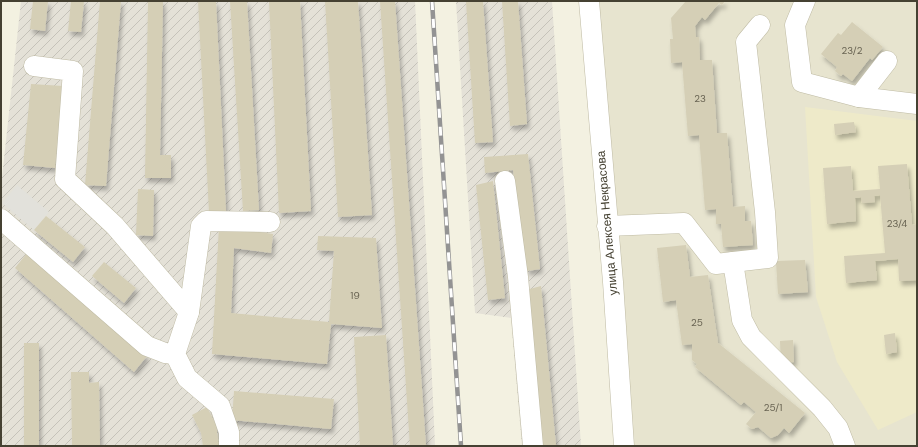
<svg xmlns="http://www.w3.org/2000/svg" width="918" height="447" font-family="'DM Sans',sans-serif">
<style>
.residential{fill:#e7e4cf}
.industrial{fill:url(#industrial-furrows)}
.education{fill:#eeeac9}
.parking{fill:#e2e1db}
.building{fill:#d5cfb6;filter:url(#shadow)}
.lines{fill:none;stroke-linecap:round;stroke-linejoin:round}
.minor-casing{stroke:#bfbba4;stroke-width:21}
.minor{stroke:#fff;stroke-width:20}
.rail-casing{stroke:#939393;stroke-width:4.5}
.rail{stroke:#fff;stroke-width:3;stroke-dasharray:9;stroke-linecap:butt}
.labels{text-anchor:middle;stroke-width:3;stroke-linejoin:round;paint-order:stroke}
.number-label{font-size:10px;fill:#696453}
.street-label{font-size:12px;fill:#454132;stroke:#fff}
</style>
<defs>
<pattern id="industrial-furrows" width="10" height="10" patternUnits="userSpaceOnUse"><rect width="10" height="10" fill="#e4e1d7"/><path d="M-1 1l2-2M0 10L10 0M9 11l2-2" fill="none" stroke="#c5c2b9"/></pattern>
<filter id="shadow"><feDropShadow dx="2.5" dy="4.5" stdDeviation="2" flood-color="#0004"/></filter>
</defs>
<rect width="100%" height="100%" fill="#f3f1e1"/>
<path class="residential" d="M589 1H917V446H624Z"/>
<g class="industrial">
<path d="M21 1H415L435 446H2L1 187Z"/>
<path d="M456 1H552L581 446H522L511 318 475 313Z"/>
</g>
<path class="education" d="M805 107 917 121V412L878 430 837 362 816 297Z"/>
<path class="parking" d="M17 185 49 212 34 230 2 203Z"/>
<g class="building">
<path d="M33 1H48L45 31 30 29Z"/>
<path d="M71 1H84L81 32 68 31Z"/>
<path d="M100 1H121L106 186 85 185Z"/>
<path d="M148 1H163L160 155H171V178H145Z"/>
<path d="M198 1H216L226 211 209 212Z"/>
<path d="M230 1H247L259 210 243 211Z"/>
<path d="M269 1H300L311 211 279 213Z"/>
<path d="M325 1H358L372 215 338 217Z"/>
<path d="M380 1H395L426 446H410Z"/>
<path d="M466 1H483L493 142 475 143Z"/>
<path d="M502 1H518L527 124 510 126Z"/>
<path d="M686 1H725L722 5 719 3 705 20 702 17 695 26 696 37H699L700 60H712L717 133H727L733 207 745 206V221H751L753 245 723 247 721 224H716V209L705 210 699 135 688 136 682 62 671 63 670 39H673L671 18Z"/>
<path d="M852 22 883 47 872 60 870 58 852 81 843 74 841 76 835 71 837 67 821 54 838 33 841 35Z"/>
<path d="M31 84 63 86 55 168 23 165Z"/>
<path d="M854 122 856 132 835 135 834 124Z"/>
<path d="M528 154 540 269 527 271 513 170 485 173 484 157Z"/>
<path d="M907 164 912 225 917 224V280L899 281 898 259 875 261 877 280 846 283 844 256 885 253 880 195 874 196 875 202 862 203 861 197 855 198 856 221 827 224 823 168 851 166 853 191 880 189 878 166Z"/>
<path d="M493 181 505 298 488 300 476 185Z"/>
<path d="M138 189 154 190 153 236 136 235Z"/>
<path d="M46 216 85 247 73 262 34 230Z"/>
<path d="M219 226 273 234 271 253 234 248 231 313 329 322 334 251 317 250 318 236 376 238 382 328 331 324 327 364 212 354Z"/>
<path d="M686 245 690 277 708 275 718 343 805 413 789 433 784 428 778 435 771 438 758 427 752 429 746 424 756 412 744 402 741 405 695 367 697 364 692 360V344L682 345 676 300 663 302 657 248Z"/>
<path d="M27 253 147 356 134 372 15 268Z"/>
<path d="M805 260 808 292 778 294 776 261Z"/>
<path d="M104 262 136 288 124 303 92 276Z"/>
<path d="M541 286 556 446H541L526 290Z"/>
<path d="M895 333 897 352 886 354 884 335Z"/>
<path d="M386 335 393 446H360L354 337Z"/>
<path d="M793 340 794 362 781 363 780 341Z"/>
<rect x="24" y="343" width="15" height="103"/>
<path d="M71 372H89V383L99 382 100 446H72Z"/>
<path d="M234 391 334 399 331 429 232 420Z"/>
<path d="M207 407 216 425 219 446H203L201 433 192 415Z"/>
</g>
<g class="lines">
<defs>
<g id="minor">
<path d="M589 1 613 282 624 446"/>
<path d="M805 1 795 25 802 82 859 97 887 61"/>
<path d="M34 66 73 71 65 179 115 226 189 312"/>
<path d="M859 97 917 104"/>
<path d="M505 181 518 277 533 446"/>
<path d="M1 219 147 346 165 353 175 354"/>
<path d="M607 226 684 223 716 264 733 262 742 320 751 337 822 408 838 428 845 446"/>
<path d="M733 262 768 258 765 212 746 42 760 25"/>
<path d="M229 446V432L220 406 187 378 175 354 189 312 201 226 206 221 270 222"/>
</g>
</defs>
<use href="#minor" class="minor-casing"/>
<use href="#minor" class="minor"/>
<defs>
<path id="rail" d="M432 1 461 446"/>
</defs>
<use href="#rail" class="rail-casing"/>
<use href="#rail" class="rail"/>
</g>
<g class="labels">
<g class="number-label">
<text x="852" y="54">23/2</text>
<text x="700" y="102">23</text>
<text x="897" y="227">23/4</text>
<text x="355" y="299">19</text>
<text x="697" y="326">25</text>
<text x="773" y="411">25/1</text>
</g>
<g class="street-label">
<text transform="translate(607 223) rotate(-95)" y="4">улица Алексея Некрасова</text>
</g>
</g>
<rect width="918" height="447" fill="none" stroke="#454132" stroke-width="4"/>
</svg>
